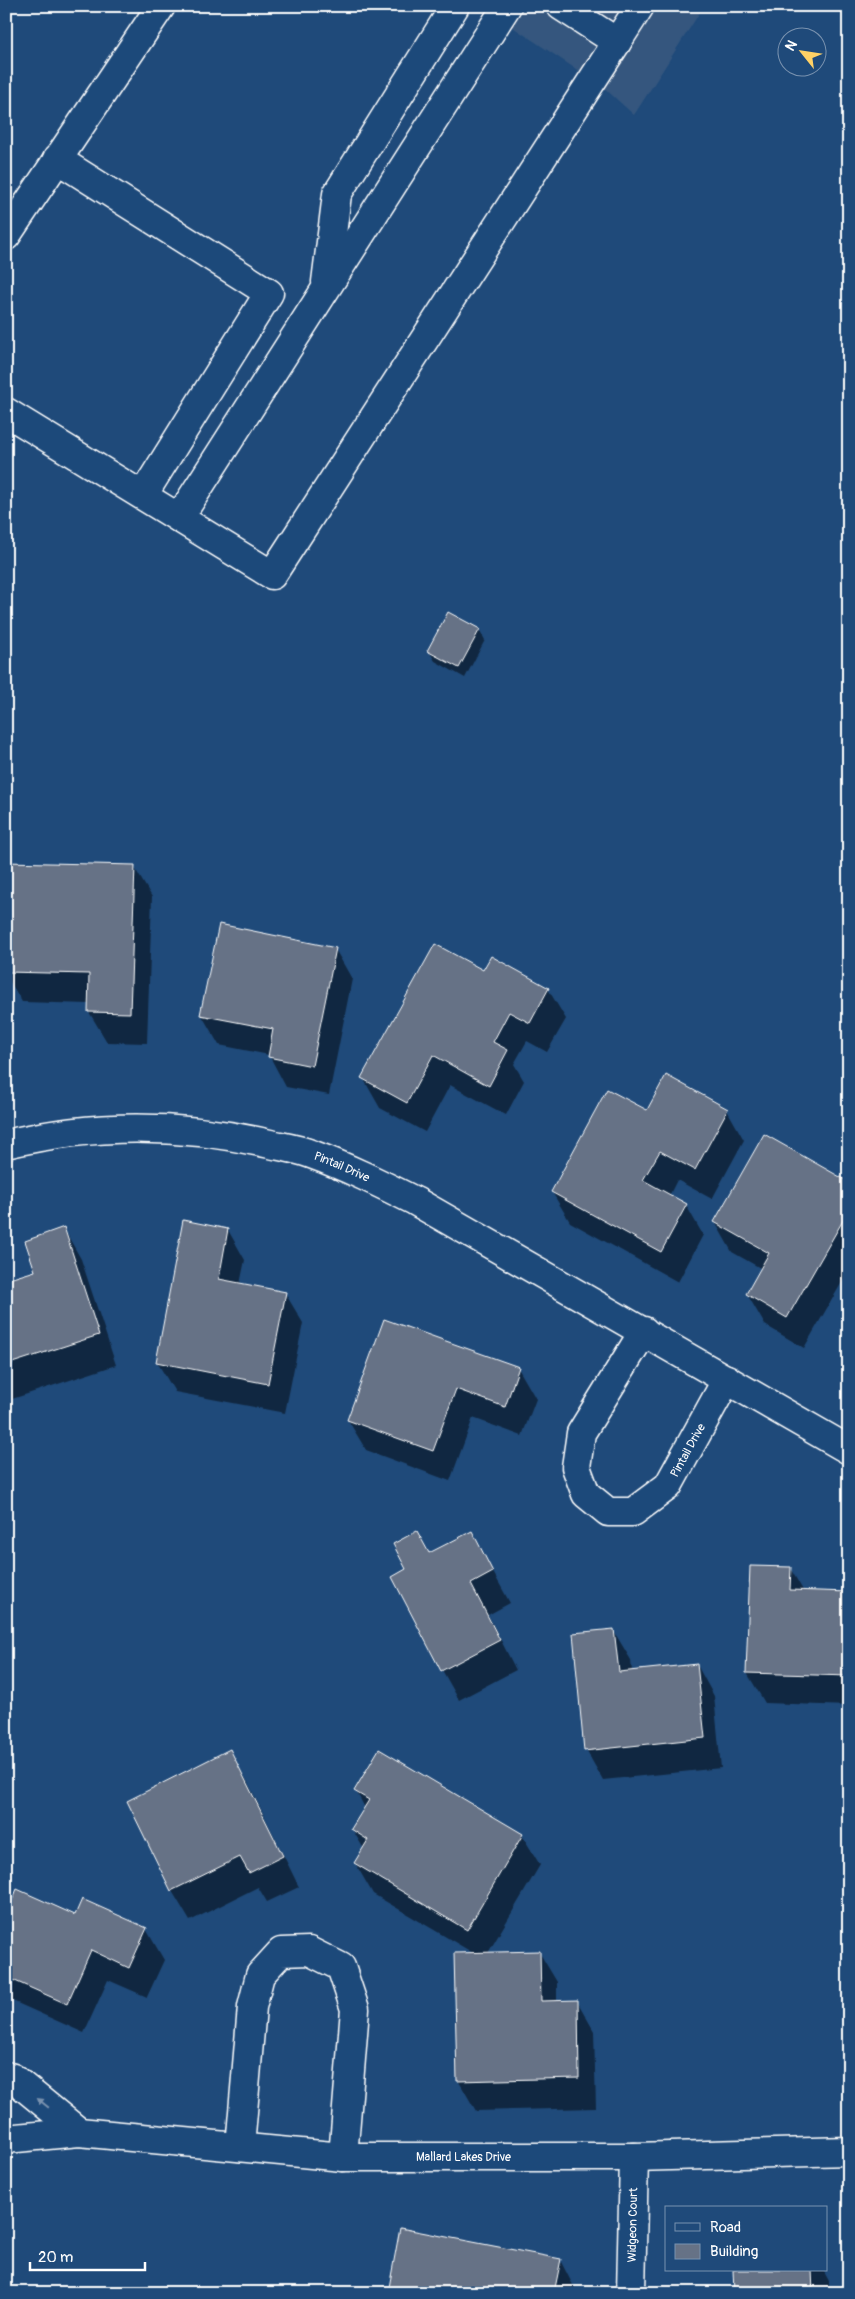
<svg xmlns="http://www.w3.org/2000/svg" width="855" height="2299" font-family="Pangolin,sans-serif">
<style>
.built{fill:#34567e}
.shadow{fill:#0007}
.building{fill:#667286;stroke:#fff}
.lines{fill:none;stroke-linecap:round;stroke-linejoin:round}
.minor-casing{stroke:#fff;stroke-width:31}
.minor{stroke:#1f4a7a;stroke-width:28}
.oneway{fill:#7992af}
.labels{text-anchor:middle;stroke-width:5;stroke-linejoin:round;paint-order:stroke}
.street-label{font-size:12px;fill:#fff;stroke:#1f4a7a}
</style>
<rect width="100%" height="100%" fill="#1f4a7a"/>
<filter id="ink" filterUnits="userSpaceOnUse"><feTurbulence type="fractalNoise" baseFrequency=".02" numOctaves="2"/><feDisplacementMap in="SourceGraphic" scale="10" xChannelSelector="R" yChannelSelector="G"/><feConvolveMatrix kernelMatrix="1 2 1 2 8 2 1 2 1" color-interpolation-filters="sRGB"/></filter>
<g filter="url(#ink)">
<path class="built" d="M481 6H704L634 115 603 87Z"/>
<g class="shadow">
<path d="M479 629 485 640 465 678 435 661 429 651Z"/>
<path d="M134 867 152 897 147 1043 107 1042 89 1012V1004L22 1002 6 975V909Z"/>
<path d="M335 949 352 979 329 1095 286 1087 269 1055 219 1045 201 1014Z"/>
<path d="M483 972 548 989 566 1019 547 1052 527 1041 514 1064 524 1081 506 1115 450 1085 425 1132 380 1108 363 1078Z"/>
<path d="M727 1110 744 1140 712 1199 677 1180 669 1196 686 1205 703 1235 678 1282 570 1222 552 1192 647 1112Z"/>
<path d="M849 1184V1270L804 1348 765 1325 747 1294 762 1269 732 1252 715 1222Z"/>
<path d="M184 1222 228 1230 245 1260 240 1284 285 1293 303 1323 285 1413 175 1392 157 1362Z"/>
<path d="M64 1229 81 1259 116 1365 6 1401V1281L36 1272Z"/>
<path d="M518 1368 536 1399 522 1436 473 1418 450 1481 366 1450 348 1420Z"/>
<path d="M471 1532 510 1603 488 1615 516 1670 459 1700 442 1670Z"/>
<path d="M790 1568 804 1592 849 1593V1706L765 1703 747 1673Z"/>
<path d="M613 1630 631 1660 632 1672 697 1665 714 1696 721 1768 603 1780 586 1750Z"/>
<path d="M229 1751 247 1781 299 1887 267 1902 258 1887 190 1921 172 1891 128 1801Z"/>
<path d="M356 1791 522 1835 540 1865 488 1953 539 1952 557 1982V2002L577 2001 594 2031 596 2108 476 2111 458 2080 475 1954 373 1894 355 1863 364 1849 352 1829 365 1808Z"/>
<path d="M75 1917 146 1929 164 1960 147 1997 108 1980 84 2033 6 1998V1918Z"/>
<path d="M560 2260 577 2293H389Z"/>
<path d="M735 2270H823L829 2281V2293H735Z"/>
</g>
<g class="building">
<path d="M448 612 480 629 459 668 427 651Z"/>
<path d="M6 862 135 865 130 1013 88 1012 89 974 6 972Z"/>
<path d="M219 924 336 948 312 1066 268 1057 273 1029 200 1015Z"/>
<path d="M435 944 483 970 491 956 549 988 530 1023 509 1012 493 1042 508 1050 489 1086 433 1055 407 1103 361 1078Z"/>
<path d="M666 1075 728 1109 695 1170 660 1151 643 1180 687 1204 661 1252 551 1192 607 1089 647 1110Z"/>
<path d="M764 1134 849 1182V1210L787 1318 746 1294 769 1253 714 1222Z"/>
<path d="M183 1220 228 1229 219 1279 286 1292 268 1384 156 1362Z"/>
<path d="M64 1227 99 1335 6 1365V1280L35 1271 25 1241Z"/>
<path d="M384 1319 519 1367 505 1407 456 1389 433 1451 347 1420Z"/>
<path d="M417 1531 429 1553 472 1531 493 1572 471 1584 500 1640 441 1671 392 1577 406 1569 393 1544Z"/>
<path d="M750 1566 791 1567 790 1590 849 1592V1676L746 1673Z"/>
<path d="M614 1629 619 1672 697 1664 705 1738 584 1751 573 1633Z"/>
<path d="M230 1749 283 1856 249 1873 240 1857 171 1891 127 1801Z"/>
<path d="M379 1749 523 1834 467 1930 354 1863 368 1840 351 1829 369 1800 354 1791Z"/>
<path d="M17 1889 75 1915 82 1899 147 1928 129 1968 91 1950 67 2004 6 1977V1915Z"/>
<path d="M540 1951 541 2001 578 2000 579 2078 457 2081 454 1953Z"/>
<path d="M400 2228 561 2259 554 2293H516L496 2289 495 2293H388Z"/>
<path d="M733 2270H812L813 2293H734Z"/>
</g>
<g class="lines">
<defs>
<g id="minor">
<path d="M561 6 617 42 640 6"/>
<path d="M57 159 269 293 143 495"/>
<path d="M6 236 161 6"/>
<path d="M326 282 337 194 455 6"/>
<path d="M6 412 272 575 617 42"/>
<path d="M179 518 507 6"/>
<path id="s1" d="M6 1144C93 1123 183 1124 270 1144 284 1147 298 1149 311 1154 347 1167 381 1184 415 1201L849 1450"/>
<path id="s2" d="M644 1331 581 1433 576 1467 586 1494 608 1512H633L668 1486 727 1379"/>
<path d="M6 2076 13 2078 79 2132"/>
<path id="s3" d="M6 2139 79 2132 343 2157H634L849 2151"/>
<path d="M240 2147 252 2007 260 1975 281 1952 309 1951 341 1967 355 2009 343 2157"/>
<path id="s4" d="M631 2293 634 2157"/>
</g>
</defs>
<use href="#minor" class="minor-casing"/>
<use href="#minor" class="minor"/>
</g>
<defs><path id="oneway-solid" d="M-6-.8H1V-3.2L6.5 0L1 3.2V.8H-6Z" transform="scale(1.25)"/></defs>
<use class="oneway" href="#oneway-solid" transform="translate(43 2103) rotate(-141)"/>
</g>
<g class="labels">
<g class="street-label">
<text dy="4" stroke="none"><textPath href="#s1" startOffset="342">Pintail Drive</textPath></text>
<text dy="4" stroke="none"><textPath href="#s2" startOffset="321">Pintail Drive</textPath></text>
<text dy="4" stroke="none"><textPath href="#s3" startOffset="459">Mallard Lakes Drive</textPath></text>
<text dy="4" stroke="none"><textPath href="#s4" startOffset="68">Widgeon Court</textPath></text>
</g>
</g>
<rect width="855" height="2299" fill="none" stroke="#1f4a7a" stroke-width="25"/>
<rect x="12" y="12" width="830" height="2274" fill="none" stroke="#fff" stroke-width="2" filter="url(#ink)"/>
<rect x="665" y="2206" width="162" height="65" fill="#1f4a7a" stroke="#7992af"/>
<rect x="675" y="2223" width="25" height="8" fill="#1f4a7a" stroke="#7992af"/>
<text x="710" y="2232" font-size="15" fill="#ffffff">Road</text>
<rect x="675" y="2244" width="25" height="15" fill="#667286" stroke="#7992af"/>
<text x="710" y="2256" font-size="15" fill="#ffffff">Building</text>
<g transform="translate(802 52) rotate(300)"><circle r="24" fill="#1f4a7a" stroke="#7992af"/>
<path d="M0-4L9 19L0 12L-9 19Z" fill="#ffd166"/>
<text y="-8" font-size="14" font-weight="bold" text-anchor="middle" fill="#ffffff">N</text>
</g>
<path d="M30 2262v8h115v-8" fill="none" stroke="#ffffff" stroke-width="2.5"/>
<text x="38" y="2262" font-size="15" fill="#ffffff" stroke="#1f4a7a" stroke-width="4" paint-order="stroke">20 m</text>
</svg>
